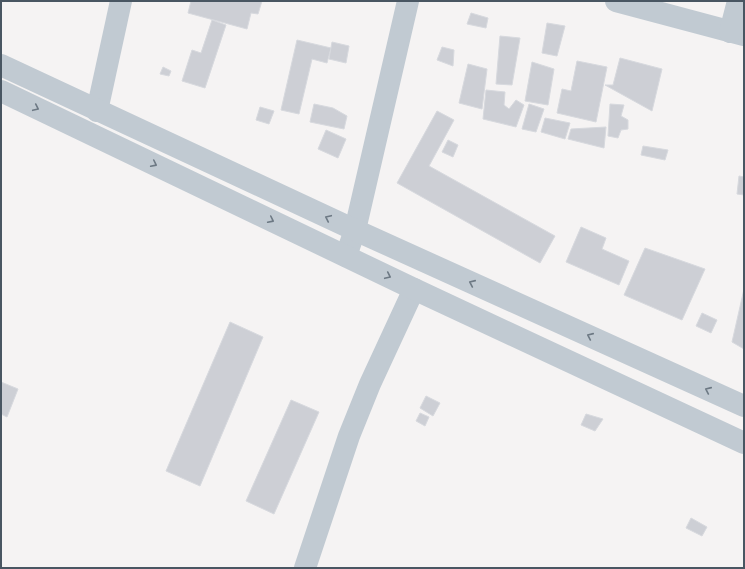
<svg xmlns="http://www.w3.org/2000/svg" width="745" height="569" font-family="Jost,sans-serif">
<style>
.building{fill:#cdcfd5;stroke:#d7d9de}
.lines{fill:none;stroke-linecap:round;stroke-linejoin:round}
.minor{stroke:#c1cad2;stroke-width:22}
.tertiary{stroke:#c1cad2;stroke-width:22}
.oneway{stroke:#6d7984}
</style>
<rect width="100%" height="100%" fill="#f5f3f3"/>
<g class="building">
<path d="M191 1H262L258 14 251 13 247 29 188 13Z"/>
<path d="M471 13 488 18 486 28 467 24Z"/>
<path d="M212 20 226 25 205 88 182 81 192 50 201 53Z"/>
<path d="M547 23 565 26 557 56 542 53Z"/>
<path d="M500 36 520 38 512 85 496 84Z"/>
<path d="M297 40 331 48 327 63 312 59 299 114 281 110Z"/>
<path d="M332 42 349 46 346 63 329 59Z"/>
<path d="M442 47 454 50 453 66 437 60Z"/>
<path d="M620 58 662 69 652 111 605 85H613Z"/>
<path d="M577 61 607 67 596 122 557 113 562 89 571 91Z"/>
<path d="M532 62 554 69 548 105 525 101Z"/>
<path d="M468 64 487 69 482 109 459 103Z"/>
<path d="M163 67 171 71 169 76 160 74Z"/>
<path d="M486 90 505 92 504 105 509 109 516 100 524 105 516 127 483 119Z"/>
<path d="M314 104 333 108 347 116 344 129 310 122Z"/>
<path d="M529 104 544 109 536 132 522 129Z"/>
<path d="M610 104 624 105 621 116 628 120V129L621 130 618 138 608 136Z"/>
<path d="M260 107 274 111 269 124 256 120Z"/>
<path d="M437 111 454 120 429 166 555 236 540 263 397 183Z"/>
<path d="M545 118 570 123 565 139 541 132Z"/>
<path d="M606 127 604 148 568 139 571 129Z"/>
<path d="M326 130 346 139 338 158 318 149Z"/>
<path d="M448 140 458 145 453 157 442 152Z"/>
<path d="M643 146 668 150 665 160 641 155Z"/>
<path d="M739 176 744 177V195L737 194Z"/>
<path d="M581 227 606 238 602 249 629 261 619 285 566 262Z"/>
<path d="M645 248 705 269 682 320 624 295Z"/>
<path d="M744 289V349L732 342Z"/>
<path d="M702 313 717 320 711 333 696 326Z"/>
<path d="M230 322 263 337 200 486 166 471Z"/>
<path d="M1 382 18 389 7 417 1 414Z"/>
<path d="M426 396 440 403 433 416 420 408Z"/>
<path d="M291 400 319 412 274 514 246 501Z"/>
<path d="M420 413 429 417 425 426 416 421Z"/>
<path d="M586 414 603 419 595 431 581 425Z"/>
<path d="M691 518 707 527 702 536 686 528Z"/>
</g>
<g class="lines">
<g class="minor">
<path d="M616 1 744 35"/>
<path d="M730 32 738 1"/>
<path d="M97 111 121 1"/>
<path d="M346 256 355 230 408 1"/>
<path d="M305 568 349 436 370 384 414 289"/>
</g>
<g class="tertiary">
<path d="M1 65 355 230 744 406"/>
<path d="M1 91 414 289 744 443"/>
</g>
</g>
<defs><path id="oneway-chevron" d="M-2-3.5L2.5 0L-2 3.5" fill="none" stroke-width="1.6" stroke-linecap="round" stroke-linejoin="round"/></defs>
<g class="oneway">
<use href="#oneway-chevron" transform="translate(36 108) rotate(25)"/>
<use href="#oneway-chevron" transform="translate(154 164) rotate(26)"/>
<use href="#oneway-chevron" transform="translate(328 218) rotate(-155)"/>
<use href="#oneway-chevron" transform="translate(271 220) rotate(26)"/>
<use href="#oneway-chevron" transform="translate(388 276) rotate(25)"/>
<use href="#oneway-chevron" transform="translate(472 283) rotate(-156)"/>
<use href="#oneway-chevron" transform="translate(590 336) rotate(-156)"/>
<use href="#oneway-chevron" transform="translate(708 390) rotate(-156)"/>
</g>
<rect width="745" height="569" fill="none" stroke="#495662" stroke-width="4"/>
</svg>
